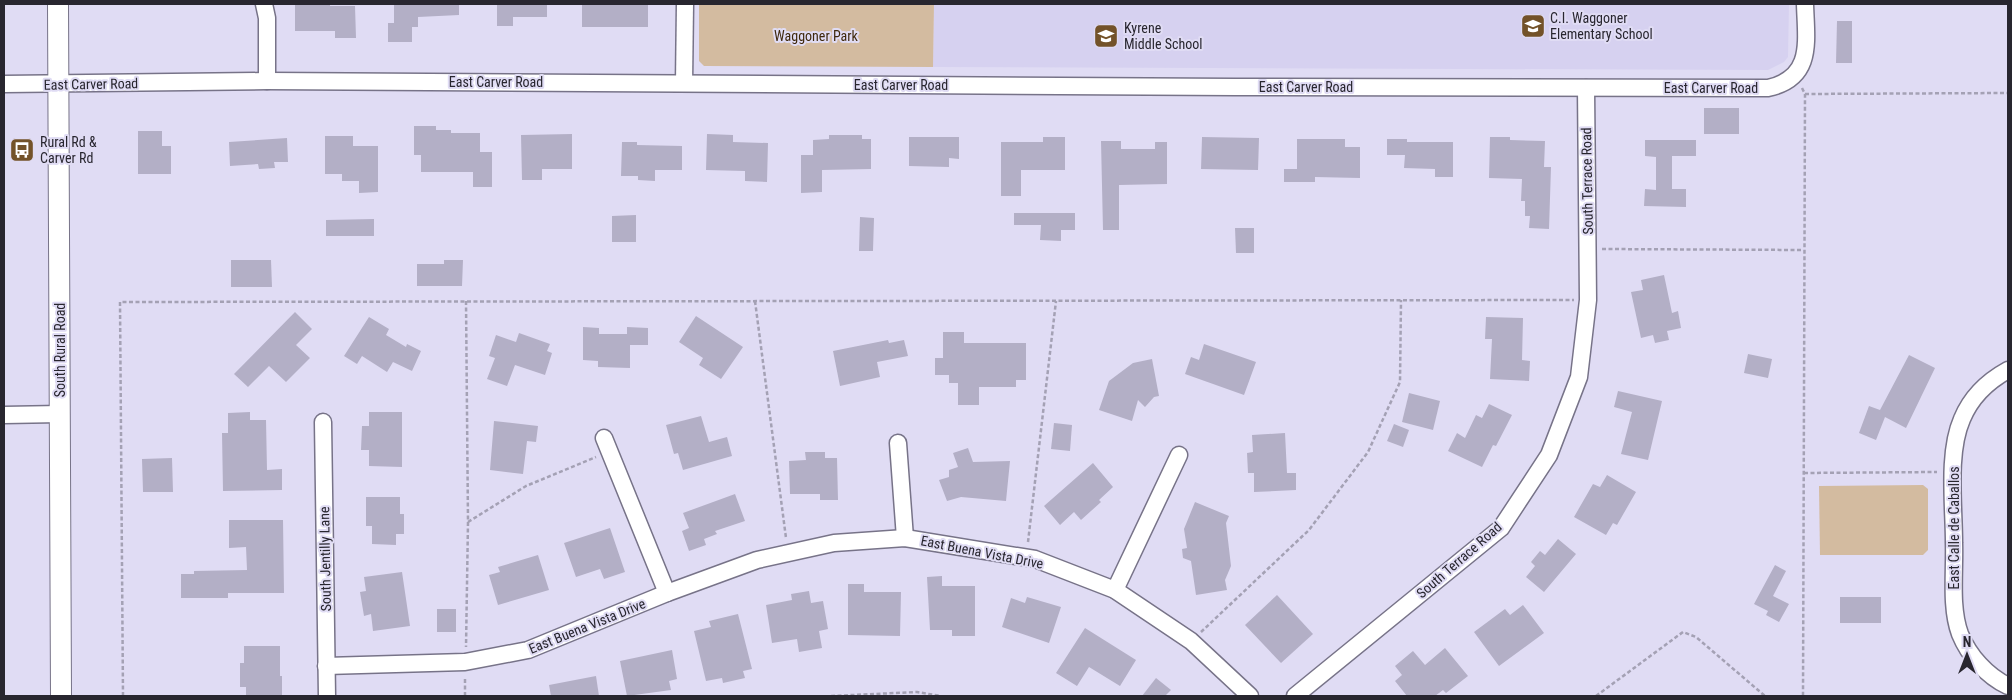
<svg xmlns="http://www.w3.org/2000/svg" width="2012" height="700" font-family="'Roboto Condensed',sans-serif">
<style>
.built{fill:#d6d1f0}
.green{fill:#d3bba0}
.building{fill:#b3afc6}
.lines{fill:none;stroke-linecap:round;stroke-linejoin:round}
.minor-casing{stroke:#777388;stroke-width:19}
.major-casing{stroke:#777388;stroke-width:22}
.path{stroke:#a4a1b4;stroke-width:2.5;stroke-dasharray:4 2.5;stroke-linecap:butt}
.minor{stroke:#fff;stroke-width:16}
.major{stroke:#fff;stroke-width:20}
.labels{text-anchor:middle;stroke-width:4;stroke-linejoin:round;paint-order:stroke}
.poi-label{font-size:14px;fill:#28262f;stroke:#e0dcf4;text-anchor:start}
.park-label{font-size:14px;fill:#3e280c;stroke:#e0dcf4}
.street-label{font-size:14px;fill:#28262f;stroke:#e0dcf4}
</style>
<rect width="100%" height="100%" fill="#e0dcf4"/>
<path class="built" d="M934 4H1789L1788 57 1784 62 1768 70 933 67Z"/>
<g class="green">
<path d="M699 4H934L933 67 704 66 699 61Z"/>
<path d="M1923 485 1928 489V550L1923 555H1820L1819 486Z"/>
</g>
<g class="building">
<path d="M295 4H330V6H355L356 38H335V31H295Z"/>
<path d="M394 4H459V15L418 17V27H412V42H388V23H394Z"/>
<path d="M497 4H547V17H513V26H497Z"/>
<rect x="582" y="4" width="66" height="23"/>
<path d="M1837 21H1852V63H1836Z"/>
<rect x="1704" y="108" width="35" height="26"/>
<path d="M414 126H436V130H451V133H480V152H492V187H473V172H421V155H414Z"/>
<path d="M138 131H162V146H171V174H138Z"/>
<path d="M572 134V169H542V180H522L521 135Z"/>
<path d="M707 134 733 135V142L768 143 767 182 745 181V171L706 170Z"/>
<path d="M829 135H862V139H871V169L822 170V192L801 193V155H813V140L829 139Z"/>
<path d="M325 136H353V146H378V192L359 193V181H342V174H325Z"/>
<path d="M909 137H959V159L949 158V167L909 166Z"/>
<path d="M1043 137H1065V170H1021V196H1001V142H1043Z"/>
<path d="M1202 137 1259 138 1258 170 1201 169Z"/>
<path d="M1490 137H1510V140L1545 141 1544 167H1551L1549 229 1529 228 1530 216H1525V201H1521L1522 179 1489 178Z"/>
<path d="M287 138 288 162H274L275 168 259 169 258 164 230 166 229 142Z"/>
<path d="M1297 139H1345V147H1360V178L1315 177V182H1284V169H1297Z"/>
<path d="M1387 139H1407V142H1453V177H1435V169L1404 168 1405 155H1387Z"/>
<path d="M1645 140H1696V156H1672V189H1686V207L1644 206 1645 189 1656 190V157L1645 156Z"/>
<path d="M1101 141H1121V149H1155V142H1167V184L1119 185V230H1103Z"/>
<path d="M622 142H637V145L682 146V170H655V181L638 180V176H621Z"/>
<path d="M1014 213H1075V230H1061V241L1040 240 1041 225H1014Z"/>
<path d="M636 215V242H612V216Z"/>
<path d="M860 217 874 218 873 251H859Z"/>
<path d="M374 219V236H326V220Z"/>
<path d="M1235 228H1254V253H1236Z"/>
<path d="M231 260H271L272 287H231Z"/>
<path d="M444 260H463L462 286H417V264H444Z"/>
<path d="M1664 275 1672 313 1678 311 1681 328 1667 331 1669 340 1655 343 1653 335 1641 338 1631 292 1643 290 1641 280Z"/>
<path d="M295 312 312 329 296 345 310 358 286 382 269 366 248 387 234 374Z"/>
<path d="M696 316 743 347 721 379 699 365 703 358 679 342Z"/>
<path d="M369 317 389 329 386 335 406 347 407 344 421 351 412 371 393 362 387 372 362 356 357 364 344 356Z"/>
<path d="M1486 317 1523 318 1522 360 1530 361 1529 381 1490 379 1492 339H1485Z"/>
<path d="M583 327 599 328V334H627V327L648 328V345H630V368L598 367V361L583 360Z"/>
<path d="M943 332H964V343H1026V380H1016V387H979V405H958V383H949V375H935V358H943Z"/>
<path d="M519 333 550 344 547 351 552 353 545 375 515 365 507 386 487 379 495 358 489 356 496 335 516 342Z"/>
<path d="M888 340 889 343 904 340 908 356 877 362 880 377 840 386 833 351Z"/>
<path d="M1204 344 1256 362 1244 395 1185 374 1191 357 1199 360Z"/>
<path d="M1748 354 1772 359 1768 378 1744 373Z"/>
<path d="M1909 355 1935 368 1906 428 1885 417 1876 440 1859 433 1869 406 1880 410Z"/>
<path d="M1152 359 1159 396 1154 397 1145 407 1138 400 1132 421 1099 410 1109 381 1133 363Z"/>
<path d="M1618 391 1662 401 1648 460 1621 454 1632 412 1614 407Z"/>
<path d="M1409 393 1440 401 1433 430 1402 422Z"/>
<path d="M1489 404 1512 415 1496 446 1493 445 1482 467 1448 451 1457 433 1465 438 1476 415 1482 418Z"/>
<path d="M250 412V420H266L267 470 282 469V490L223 491 222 433H228V413Z"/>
<path d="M369 412H402V467L369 466V450H361L362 426H369Z"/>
<path d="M701 416 709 442 727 437 732 456 683 470 678 453 674 454 666 425Z"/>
<path d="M494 421 538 426 536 442 527 441 523 474 490 470Z"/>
<path d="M1054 423 1072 425 1070 451 1051 449Z"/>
<path d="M1394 424 1409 430 1403 447 1387 441Z"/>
<path d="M1285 433 1287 473H1296V490L1254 492V473H1248L1247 453 1253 452 1252 435Z"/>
<path d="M968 448 973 462 1010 461 1006 501 961 497 947 501 939 480 949 477V470L958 467 953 453Z"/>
<path d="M805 452H825V458H837L838 500H820V494H790L789 461 806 460Z"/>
<path d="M172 458 173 492H143L142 459Z"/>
<path d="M1093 463 1113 487 1099 500 1101 502 1081 520 1074 512 1060 525 1044 506Z"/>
<path d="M1607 475 1636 492 1617 525 1613 523 1606 535 1574 517 1593 484 1600 487Z"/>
<path d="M735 494 745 521 715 531 717 534 704 539 706 545 689 551 682 531 689 528 683 513Z"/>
<path d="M366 497H400V514H404V534H396V545L372 544V526H366Z"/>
<path d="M1195 502 1229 516 1226 523 1231 566 1225 580 1227 590 1196 595 1191 561 1183 558 1182 549 1187 548 1184 529Z"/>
<path d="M229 520H283L284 593H228V598H181V574H194V571L247 570 246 547 229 548Z"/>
<path d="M610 528 625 572 604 579 600 569 576 577 564 543Z"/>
<path d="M1558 539 1576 554 1544 592 1526 577 1535 566 1531 562 1540 551 1545 555Z"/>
<path d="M538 555 549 590 498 605 489 575 500 572 498 567Z"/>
<path d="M1775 565 1786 571 1773 596 1789 604 1779 622 1766 615 1768 611 1754 604Z"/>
<path d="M402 572 410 626 373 631 371 614 364 616 360 592 366 591 364 577Z"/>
<path d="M942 576V586H975V636H952V630H930L927 577Z"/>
<path d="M848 584H864V592H901L900 636 848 635Z"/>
<path d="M809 591 811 603 823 601 828 629 819 631 822 648 799 652 797 639 772 643 766 605 792 600 791 594Z"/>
<path d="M1277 595 1313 634 1281 663 1245 625Z"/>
<path d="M1027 597 1061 607 1049 643 1002 627 1011 598 1025 603Z"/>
<rect x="1840" y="597" width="41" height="26"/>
<path d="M1523 605 1544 633 1499 666 1474 632 1505 609 1510 615Z"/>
<rect x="437" y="609" width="19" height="23"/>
<path d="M738 614 752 669 743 671 745 678 723 683 722 678 706 681 694 631 711 627 709 621Z"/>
<path d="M1085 628 1136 660 1120 686 1089 667 1077 686 1056 673Z"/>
<path d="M244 646H280V676H282V696H246V687H240V663H244Z"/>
<path d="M1445 648 1468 676 1446 693 1443 690 1435 696H1407L1395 681 1402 675 1395 666 1413 651 1425 665Z"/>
<path d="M672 650 677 679 669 681 671 690 627 696 620 661Z"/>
<path d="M596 676 599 696H551L549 685Z"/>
<path d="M1156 678 1171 690 1165 696H1142Z"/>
</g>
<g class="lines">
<defs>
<g id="minor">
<path d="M264 4 267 18V81"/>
<path d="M684 83 685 4"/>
<path d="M4 84 267 81 1235 87 1768 88C1814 78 1806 41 1805 4"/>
<path d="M2008 370C1988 381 1971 397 1962 419 1947 453 1954 506 1954 543 1955 572 1950 607 1960 634 1969 656 1987 676 2008 686"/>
<path d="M4 415 60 414"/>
<path d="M323 422 327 696"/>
<path d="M604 438 667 593"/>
<path d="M898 443 905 538"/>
<path d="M1115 590 1179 455"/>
<path d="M326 666 465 662 528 650 667 593 757 560 834 543 905 538 1035 559 1115 590 1191 641 1250 696"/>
<path d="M1295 696 1501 528 1549 455 1579 377 1588 300 1586 88"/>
</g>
<path id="major" d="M58 4 61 696"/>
</defs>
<use href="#minor" class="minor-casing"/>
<use href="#major" class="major-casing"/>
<g class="path">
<path d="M1802 88 1805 94 1803 696"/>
<path d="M1805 94 2008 93"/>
<path d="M1602 249 1803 250"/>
<path d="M466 301 468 522 466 647"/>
<path d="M755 301 786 538"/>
<path d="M1804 473 1937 472"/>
<path d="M468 522 526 486 596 457"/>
<path d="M1028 542 1056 301"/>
<path d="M1201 632 1309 530 1368 452 1400 382 1401 300"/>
<path d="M123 696 120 302 1574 300"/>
<path d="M465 696V678"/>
<path d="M831 696 917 692 941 696"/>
<path d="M1596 696 1683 632 1696 637 1765 696"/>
</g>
<use href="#minor" class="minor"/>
<use href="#major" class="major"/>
</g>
<defs>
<symbol id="school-square" viewBox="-11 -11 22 22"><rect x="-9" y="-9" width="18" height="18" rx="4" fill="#735229" stroke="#e0dcf4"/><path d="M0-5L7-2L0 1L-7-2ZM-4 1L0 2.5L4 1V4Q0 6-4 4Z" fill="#fff"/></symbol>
<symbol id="bus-square" viewBox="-11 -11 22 22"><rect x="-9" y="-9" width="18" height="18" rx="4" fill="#735229" stroke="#e0dcf4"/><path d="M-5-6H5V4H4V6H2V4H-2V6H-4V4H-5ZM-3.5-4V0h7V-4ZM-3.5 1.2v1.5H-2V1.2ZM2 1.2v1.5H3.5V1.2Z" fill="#fff"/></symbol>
</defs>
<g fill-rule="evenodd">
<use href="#school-square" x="1519" y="12" width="28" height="28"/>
<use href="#school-square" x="1092" y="22" width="28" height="28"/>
<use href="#bus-square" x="8" y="136" width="28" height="28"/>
</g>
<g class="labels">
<g class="poi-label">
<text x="1550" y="23">C.I. Waggoner<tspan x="1550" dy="16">Elementary School</tspan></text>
<text x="1124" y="33">Kyrene<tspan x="1124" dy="16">Middle School</tspan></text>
<text x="40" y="147">Rural Rd &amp;<tspan x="40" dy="16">Carver Rd</tspan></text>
</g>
<g class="park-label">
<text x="816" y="41">Waggoner Park</text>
</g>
<g class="street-label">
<text x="496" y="87">East Carver Road</text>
<text transform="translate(91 84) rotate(-1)" y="5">East Carver Road</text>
<text x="901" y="90">East Carver Road</text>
<text x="1306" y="92">East Carver Road</text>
<text x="1711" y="93">East Carver Road</text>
<text transform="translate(1587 181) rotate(-91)" y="5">South Terrace Road</text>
<text transform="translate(60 350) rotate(-90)" y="5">South Rural Road</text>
<text transform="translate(1954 528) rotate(-90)" y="5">East Calle de Caballos</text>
<text transform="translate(982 552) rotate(11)" y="5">East Buena Vista Drive</text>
<text transform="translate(325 559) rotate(-91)" y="5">South Jentilly Lane</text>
<text transform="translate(1459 560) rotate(-41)" y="5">South Terrace Road</text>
<text transform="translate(587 626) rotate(-22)" y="5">East Buena Vista Drive</text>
</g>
</g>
<rect width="2012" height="700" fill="none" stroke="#28262f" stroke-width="10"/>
<g transform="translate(1967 655)" stroke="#e0dcf4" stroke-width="4" paint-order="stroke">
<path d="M0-4L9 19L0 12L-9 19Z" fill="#28262f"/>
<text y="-8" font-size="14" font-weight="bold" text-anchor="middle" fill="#28262f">N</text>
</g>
</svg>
